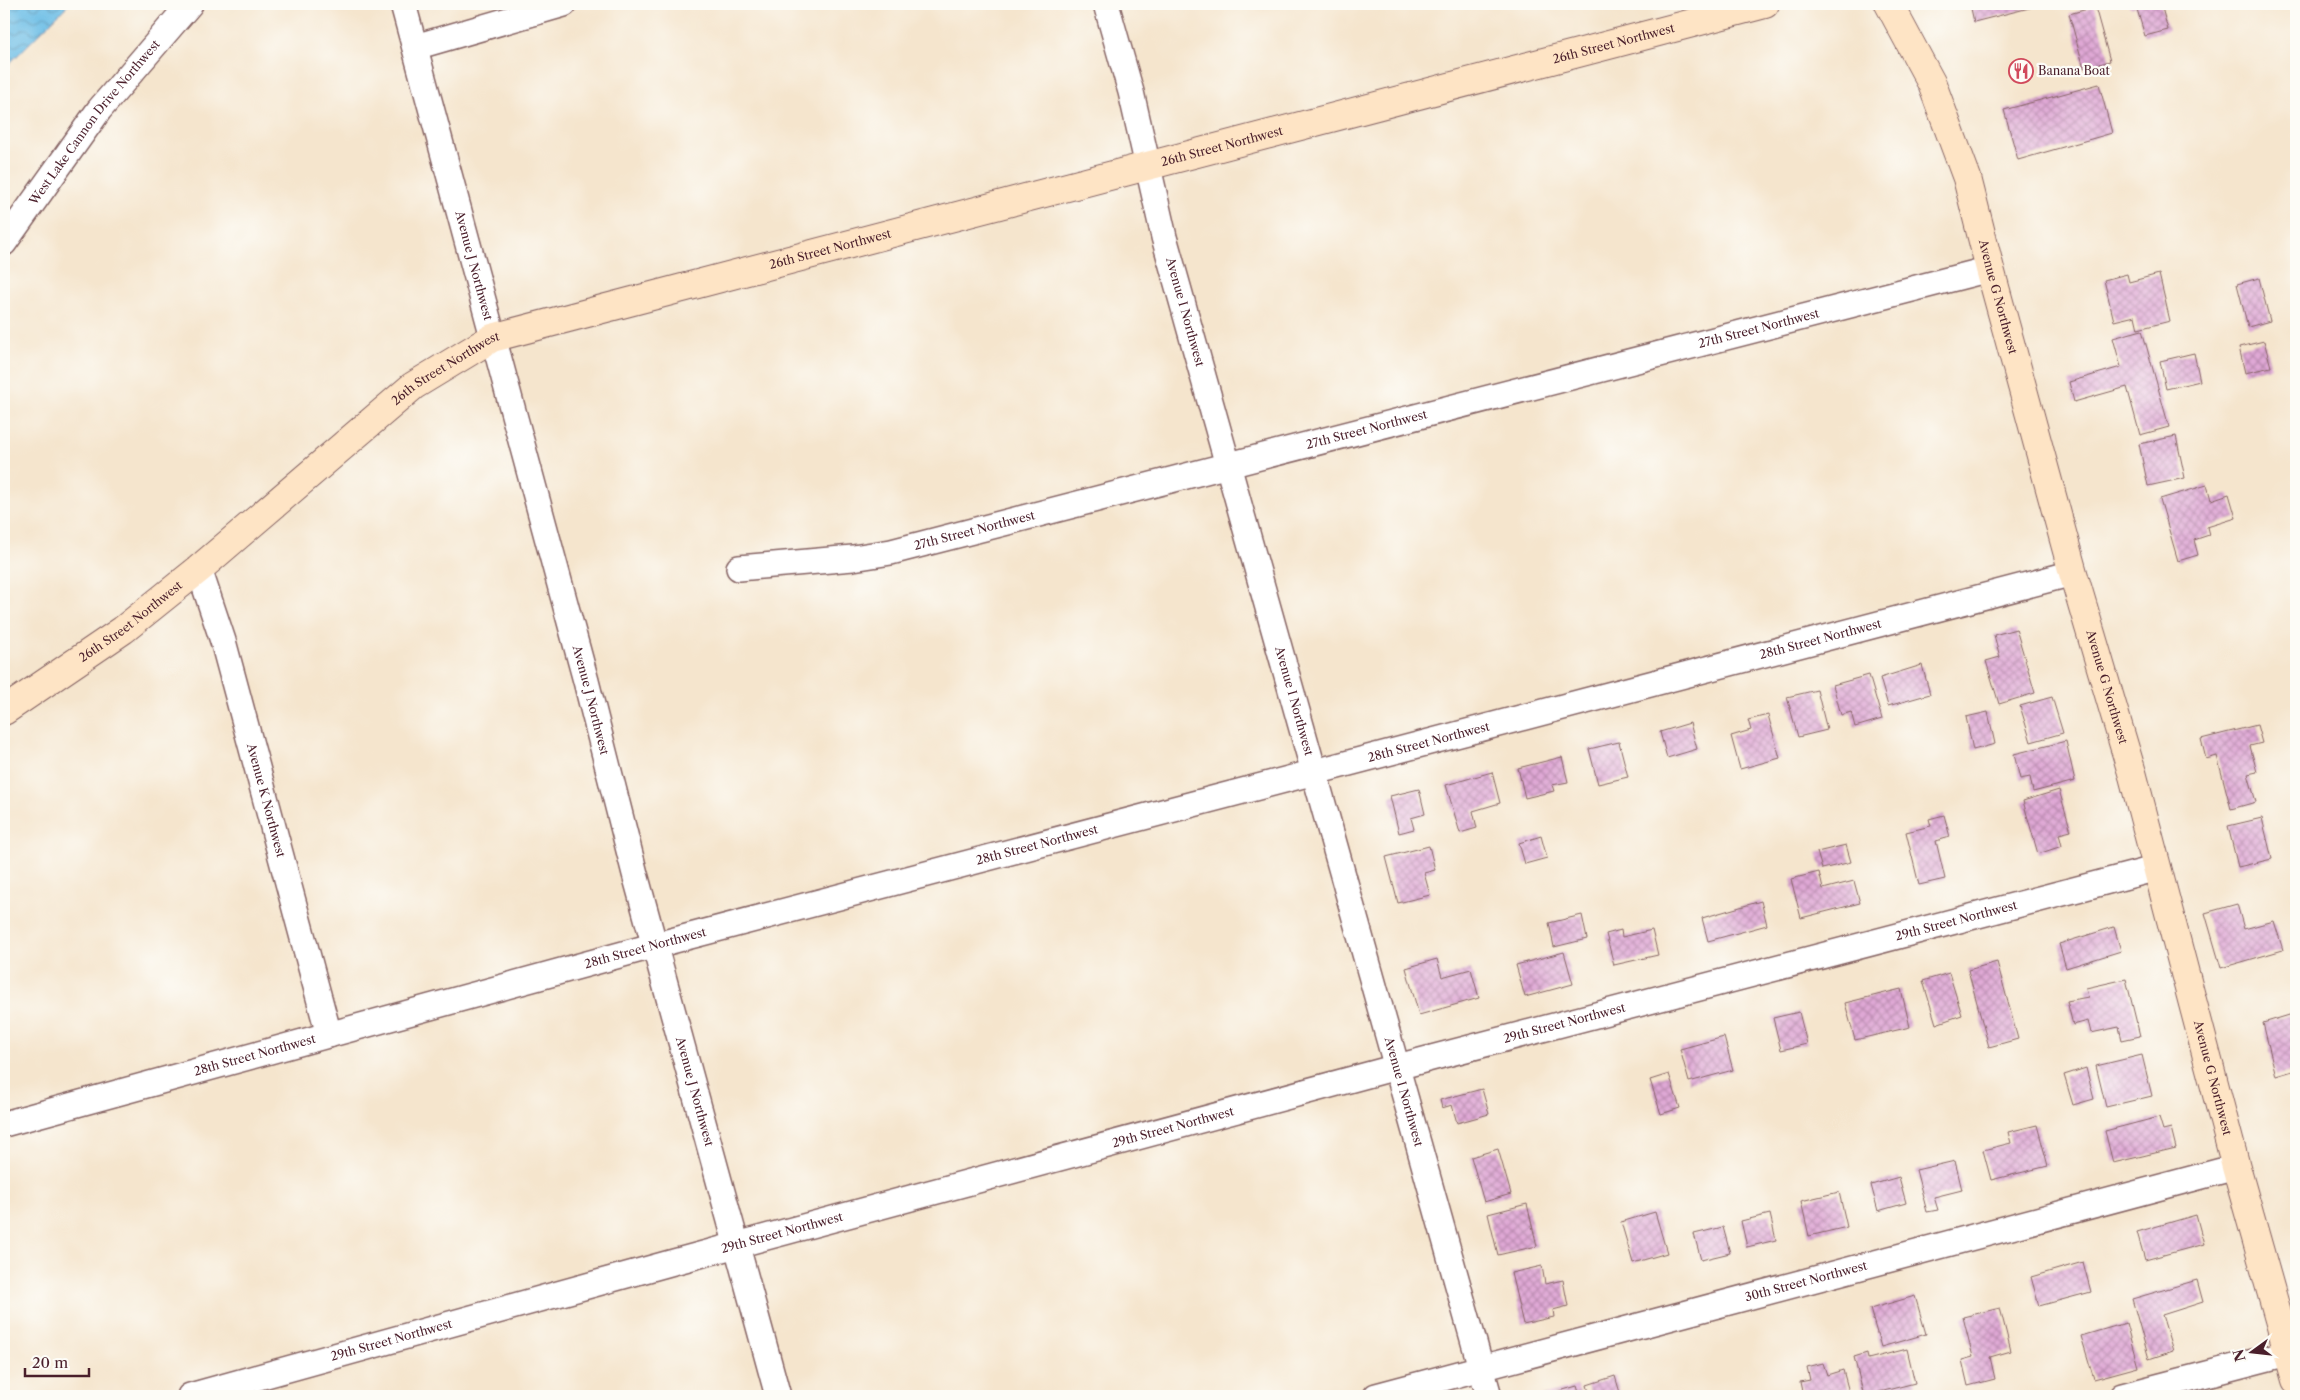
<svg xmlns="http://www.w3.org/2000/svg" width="2300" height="1400" font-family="'Libre Caslon Text',serif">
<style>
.water{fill:url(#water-waves);stroke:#5a6e88}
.building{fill:url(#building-cross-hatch)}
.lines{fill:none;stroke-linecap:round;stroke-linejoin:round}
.street-casing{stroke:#866464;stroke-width:28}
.secondary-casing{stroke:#866464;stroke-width:30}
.street{stroke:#fff;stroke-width:25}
.secondary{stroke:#fee4c5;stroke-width:28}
.labels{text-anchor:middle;stroke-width:4.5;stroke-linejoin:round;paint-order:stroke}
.street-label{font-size:12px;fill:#4a1f2b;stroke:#fdfcf7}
.poi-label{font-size:12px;fill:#4a1f2b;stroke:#fdfcf7;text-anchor:start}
</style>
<defs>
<pattern id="water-waves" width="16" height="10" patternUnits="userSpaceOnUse" patternTransform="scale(1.25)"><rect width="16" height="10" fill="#6bbde6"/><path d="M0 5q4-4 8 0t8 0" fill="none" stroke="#5a99bb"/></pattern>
<pattern id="building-cross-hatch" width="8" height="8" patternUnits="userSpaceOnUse" patternTransform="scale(1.25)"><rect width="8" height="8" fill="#dfa8d5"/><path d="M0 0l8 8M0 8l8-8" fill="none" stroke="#b788ad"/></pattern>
</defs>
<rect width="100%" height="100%" fill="#fdfcf7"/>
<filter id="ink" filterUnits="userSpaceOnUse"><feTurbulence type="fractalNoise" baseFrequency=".02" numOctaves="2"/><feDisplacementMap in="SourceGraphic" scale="10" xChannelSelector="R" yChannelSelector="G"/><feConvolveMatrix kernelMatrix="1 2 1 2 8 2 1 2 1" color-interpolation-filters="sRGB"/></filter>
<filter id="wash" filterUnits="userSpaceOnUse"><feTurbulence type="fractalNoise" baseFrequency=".0096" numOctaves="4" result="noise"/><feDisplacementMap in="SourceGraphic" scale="20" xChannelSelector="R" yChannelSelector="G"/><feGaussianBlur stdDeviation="1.12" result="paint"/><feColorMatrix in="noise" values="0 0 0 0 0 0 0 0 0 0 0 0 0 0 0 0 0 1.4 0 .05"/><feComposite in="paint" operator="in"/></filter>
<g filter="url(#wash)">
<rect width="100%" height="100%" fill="#f5e5cd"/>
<path class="water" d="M4 4H69L4 69Z"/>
<g id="blocks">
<g class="building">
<path d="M1970 4H2045L1974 22Z"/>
<path d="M2128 4H2161L2168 30 2145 36 2136 6 2130 8Z"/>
<path d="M2095 7 2110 61 2084 68 2069 14Z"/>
<path d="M2099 84 2112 133 2018 160 2004 110Z"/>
<path d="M2127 274 2129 282 2159 274 2170 321 2138 329 2135 316 2114 321 2104 280Z"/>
<path d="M2259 278 2270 321 2248 327 2237 284Z"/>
<path d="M2142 330 2169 427 2140 435 2127 387 2074 402 2069 382 2121 367 2113 338Z"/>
<path d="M2264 341 2271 367 2245 373 2239 347Z"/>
<path d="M2194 353 2200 381 2166 389 2160 361Z"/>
<path d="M2176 436 2185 478 2148 486 2139 444Z"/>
<path d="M2207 485 2211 500 2229 494 2236 518 2207 527 2209 535 2194 540 2198 555 2178 561 2160 499Z"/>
<path d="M2016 629 2035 693 1999 704 1986 661 2000 657 1994 635Z"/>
<path d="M1922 665 1930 694 1888 706 1880 678Z"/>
<path d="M1869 675 1882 719 1855 727 1851 712 1841 715 1833 685Z"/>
<path d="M1817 690 1827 730 1798 737 1787 697Z"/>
<path d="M2052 697 2063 733 2031 742 2020 706Z"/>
<path d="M1988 712 1995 744 1973 750 1966 717Z"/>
<path d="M1768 715 1780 758 1740 769 1731 736 1751 730 1748 720Z"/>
<path d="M1690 723 1697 749 1667 758 1660 732Z"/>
<path d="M2257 725 2262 743 2250 746 2257 772 2248 774 2256 802 2231 809 2217 756 2206 759 2201 739Z"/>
<path d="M2066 741 2075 781 2033 792 2030 777 2020 779 2014 754Z"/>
<path d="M1619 742 1628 777 1598 784 1589 749Z"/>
<path d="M1562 757 1568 782 1552 785 1554 791 1525 798 1518 768Z"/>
<path d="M1492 772 1500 803 1473 811 1477 828 1460 833 1446 785Z"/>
<path d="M1419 789 1425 814 1411 818 1414 829 1399 833 1390 796Z"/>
<path d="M2059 790 2071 831 2059 834 2062 846 2038 854 2023 801Z"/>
<path d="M1944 815 1950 837 1936 841 1945 879 1919 885 1906 832 1931 826 1929 819Z"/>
<path d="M2262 818 2272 859 2238 867 2228 826Z"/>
<path d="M1541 836 1547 858 1525 864 1519 843Z"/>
<path d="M1846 845 1851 862 1822 869 1817 852Z"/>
<path d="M1429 846 1435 870 1424 873 1430 895 1398 903 1386 857Z"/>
<path d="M1819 872 1823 889 1854 881 1860 903 1801 918 1791 879Z"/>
<path d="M1761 901 1767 925 1708 941 1702 918Z"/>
<path d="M2237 904 2244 929 2274 921 2283 950 2221 968 2205 913Z"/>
<path d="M1582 915 1587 939 1554 947 1549 923Z"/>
<path d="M2114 927 2121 951 2066 968 2059 944Z"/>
<path d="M1621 930 1622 937 1652 930 1658 955 1614 965 1606 934Z"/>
<path d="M1564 952 1573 984 1525 997 1516 965Z"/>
<path d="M1437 959 1442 977 1471 969 1479 998 1419 1015 1406 968Z"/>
<path d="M1997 962 2018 1039 1989 1047 1968 970Z"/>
<path d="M1949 973 1962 1015 1936 1024 1923 981Z"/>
<path d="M2126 979 2140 1036 2122 1040 2119 1027 2091 1033 2088 1021 2073 1025 2067 1001 2088 997 2086 988Z"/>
<path d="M1901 989 1910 1027 1855 1040 1845 1003Z"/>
<path d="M1799 1012 1807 1044 1781 1050 1773 1018Z"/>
<path d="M2296 1013V1070L2276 1076 2263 1023Z"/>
<path d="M1724 1037 1733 1070 1689 1082 1680 1049Z"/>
<path d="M2142 1055 2152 1096 2106 1107 2096 1066Z"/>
<path d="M2086 1068 2094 1099 2073 1105 2064 1075Z"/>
<path d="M1669 1074 1680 1108 1661 1114 1650 1080Z"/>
<path d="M1482 1089 1489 1114 1457 1123 1452 1105 1442 1108 1440 1100Z"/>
<path d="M2159 1117 2163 1130 2171 1128 2176 1148 2113 1163 2105 1131Z"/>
<path d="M2037 1125 2048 1166 1991 1180 1983 1150 2011 1143 2008 1132Z"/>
<path d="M1498 1149 1511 1194 1484 1202 1471 1157Z"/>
<path d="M1955 1161 1962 1190 1934 1197 1938 1210 1927 1212 1916 1170Z"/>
<path d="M1899 1177 1906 1203 1878 1211 1871 1185Z"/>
<path d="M1839 1192 1847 1227 1809 1236 1801 1201Z"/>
<path d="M1527 1204 1537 1246 1498 1255 1488 1214Z"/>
<path d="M1655 1212 1667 1253 1633 1263 1621 1222Z"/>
<path d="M1770 1214 1776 1240 1747 1247 1741 1221Z"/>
<path d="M2196 1215 2204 1244 2145 1260 2137 1232Z"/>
<path d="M1723 1227 1730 1253 1701 1260 1694 1234Z"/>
<path d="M2083 1262 2091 1292 2039 1306 2031 1277Z"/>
<path d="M1542 1266 1545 1284 1563 1280 1568 1306 1553 1310 1554 1317 1523 1324 1511 1273Z"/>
<path d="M2197 1280 2203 1302 2162 1315 2173 1351 2149 1359 2132 1299Z"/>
<path d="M1915 1296 1926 1334 1881 1347 1870 1309Z"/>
<path d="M2000 1308 2011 1351 1990 1357 1995 1379 1968 1386 1962 1360 1973 1357 1963 1317Z"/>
<path d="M2126 1323 2138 1367 2094 1379 2081 1336Z"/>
<path d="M1907 1349 1915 1383 1864 1396 1854 1357 1867 1353 1868 1359Z"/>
<path d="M1823 1363 1827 1375 1843 1370 1850 1396H1803L1800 1382 1810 1380 1807 1367Z"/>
<path d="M1615 1376 1621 1396H1590L1587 1385Z"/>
<path d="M1577 1386 1580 1396H1542Z"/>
</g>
</g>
</g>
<g filter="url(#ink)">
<use href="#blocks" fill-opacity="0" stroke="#866464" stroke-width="1"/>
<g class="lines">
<defs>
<g id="street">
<path id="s1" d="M403 4 586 681 635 874 778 1396"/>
<path id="s2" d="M1106 4 1131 92 1164 237 1489 1396"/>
<path d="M415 47 564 4"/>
<path id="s3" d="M4 243 99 110 190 4"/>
<path id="s4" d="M739 568 853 558 891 552 1990 269"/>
<path id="s5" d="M199 569 223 641 329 1035"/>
<path id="s6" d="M4 1124 656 945 2073 573"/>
<path id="s7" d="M190 1396 670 1263 1397 1067 2158 868"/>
<path id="s8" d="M1376 1396 2236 1167"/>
<path d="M2122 1396 2288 1353"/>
</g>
<g id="secondary">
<path id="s9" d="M1889 4 1932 84 1967 178 1990 269 2073 573 2133 776 2236 1167 2296 1380"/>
<path id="s10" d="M4 711 123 630 199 569 413 386 492 338 1765 4"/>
</g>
</defs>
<use href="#street" class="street-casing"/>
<use href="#secondary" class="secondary-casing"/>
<use href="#street" class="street"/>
<use href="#secondary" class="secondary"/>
</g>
</g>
<defs>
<symbol id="restaurant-ring" viewBox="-11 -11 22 22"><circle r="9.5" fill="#fdfcf7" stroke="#d1495b" stroke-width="1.5"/><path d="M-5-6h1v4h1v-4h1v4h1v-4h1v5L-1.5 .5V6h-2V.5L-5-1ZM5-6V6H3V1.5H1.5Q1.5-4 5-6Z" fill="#d1495b"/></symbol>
</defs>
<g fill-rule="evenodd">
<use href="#restaurant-ring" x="2007" y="57" width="28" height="28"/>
</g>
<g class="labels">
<g class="street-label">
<text dy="4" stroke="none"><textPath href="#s10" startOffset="1775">26th Street Northwest</textPath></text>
<text dy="4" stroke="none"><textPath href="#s3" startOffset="151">West Lake Cannon Drive Northwest</textPath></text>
<text dy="4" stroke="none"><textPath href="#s10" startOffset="1370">26th Street Northwest</textPath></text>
<text dy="4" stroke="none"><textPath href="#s10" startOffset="965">26th Street Northwest</textPath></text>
<text dy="4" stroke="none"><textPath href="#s1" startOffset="271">Avenue J Northwest</textPath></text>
<text dy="4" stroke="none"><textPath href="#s9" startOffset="314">Avenue G Northwest</textPath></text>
<text dy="4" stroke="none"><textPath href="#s2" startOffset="318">Avenue I Northwest</textPath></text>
<text dy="4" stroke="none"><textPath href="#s4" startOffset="1049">27th Street Northwest</textPath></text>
<text dy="4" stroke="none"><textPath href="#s10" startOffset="560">26th Street Northwest</textPath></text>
<text dy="4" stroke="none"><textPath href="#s4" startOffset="644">27th Street Northwest</textPath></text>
<text dy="4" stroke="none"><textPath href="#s4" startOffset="239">27th Street Northwest</textPath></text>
<text dy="4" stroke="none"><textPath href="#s10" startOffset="155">26th Street Northwest</textPath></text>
<text dy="4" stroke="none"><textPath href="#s6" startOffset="1880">28th Street Northwest</textPath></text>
<text dy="4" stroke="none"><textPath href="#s9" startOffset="719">Avenue G Northwest</textPath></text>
<text dy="4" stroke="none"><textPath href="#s1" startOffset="721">Avenue J Northwest</textPath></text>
<text dy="4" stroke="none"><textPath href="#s2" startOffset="722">Avenue I Northwest</textPath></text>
<text dy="4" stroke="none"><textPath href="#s6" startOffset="1475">28th Street Northwest</textPath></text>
<text dy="4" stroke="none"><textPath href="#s5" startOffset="241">Avenue K Northwest</textPath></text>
<text dy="4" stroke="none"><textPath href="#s6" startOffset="1070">28th Street Northwest</textPath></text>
<text dy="4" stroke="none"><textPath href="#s7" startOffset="1829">29th Street Northwest</textPath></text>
<text dy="4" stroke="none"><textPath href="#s6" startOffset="665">28th Street Northwest</textPath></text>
<text dy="4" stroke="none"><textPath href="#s7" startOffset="1424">29th Street Northwest</textPath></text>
<text dy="4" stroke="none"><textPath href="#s6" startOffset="260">28th Street Northwest</textPath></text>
<text dy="4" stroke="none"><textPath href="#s9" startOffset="1124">Avenue G Northwest</textPath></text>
<text dy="4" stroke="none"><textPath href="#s1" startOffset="1126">Avenue J Northwest</textPath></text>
<text dy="4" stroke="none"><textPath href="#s2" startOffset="1128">Avenue I Northwest</textPath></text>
<text dy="4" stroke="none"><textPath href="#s7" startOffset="1019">29th Street Northwest</textPath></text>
<text dy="4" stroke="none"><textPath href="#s7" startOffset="614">29th Street Northwest</textPath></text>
<text dy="4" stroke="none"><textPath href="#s8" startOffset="445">30th Street Northwest</textPath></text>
<text dy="4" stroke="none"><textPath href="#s7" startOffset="209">29th Street Northwest</textPath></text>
</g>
<g class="poi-label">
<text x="2038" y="75">Banana Boat</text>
</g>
</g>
<rect width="2300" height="1400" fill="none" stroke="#fdfcf7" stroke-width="20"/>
<g transform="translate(2252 1352) rotate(255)" stroke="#fdfcf7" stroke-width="4" paint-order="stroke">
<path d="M0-4L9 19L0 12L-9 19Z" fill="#4a1f2b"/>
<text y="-8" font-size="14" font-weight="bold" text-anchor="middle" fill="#4a1f2b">N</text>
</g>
<path d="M25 1368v8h64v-8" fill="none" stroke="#4a1f2b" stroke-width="2.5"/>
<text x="32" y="1368" font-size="15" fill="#4a1f2b" stroke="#fdfcf7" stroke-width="4" paint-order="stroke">20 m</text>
</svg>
